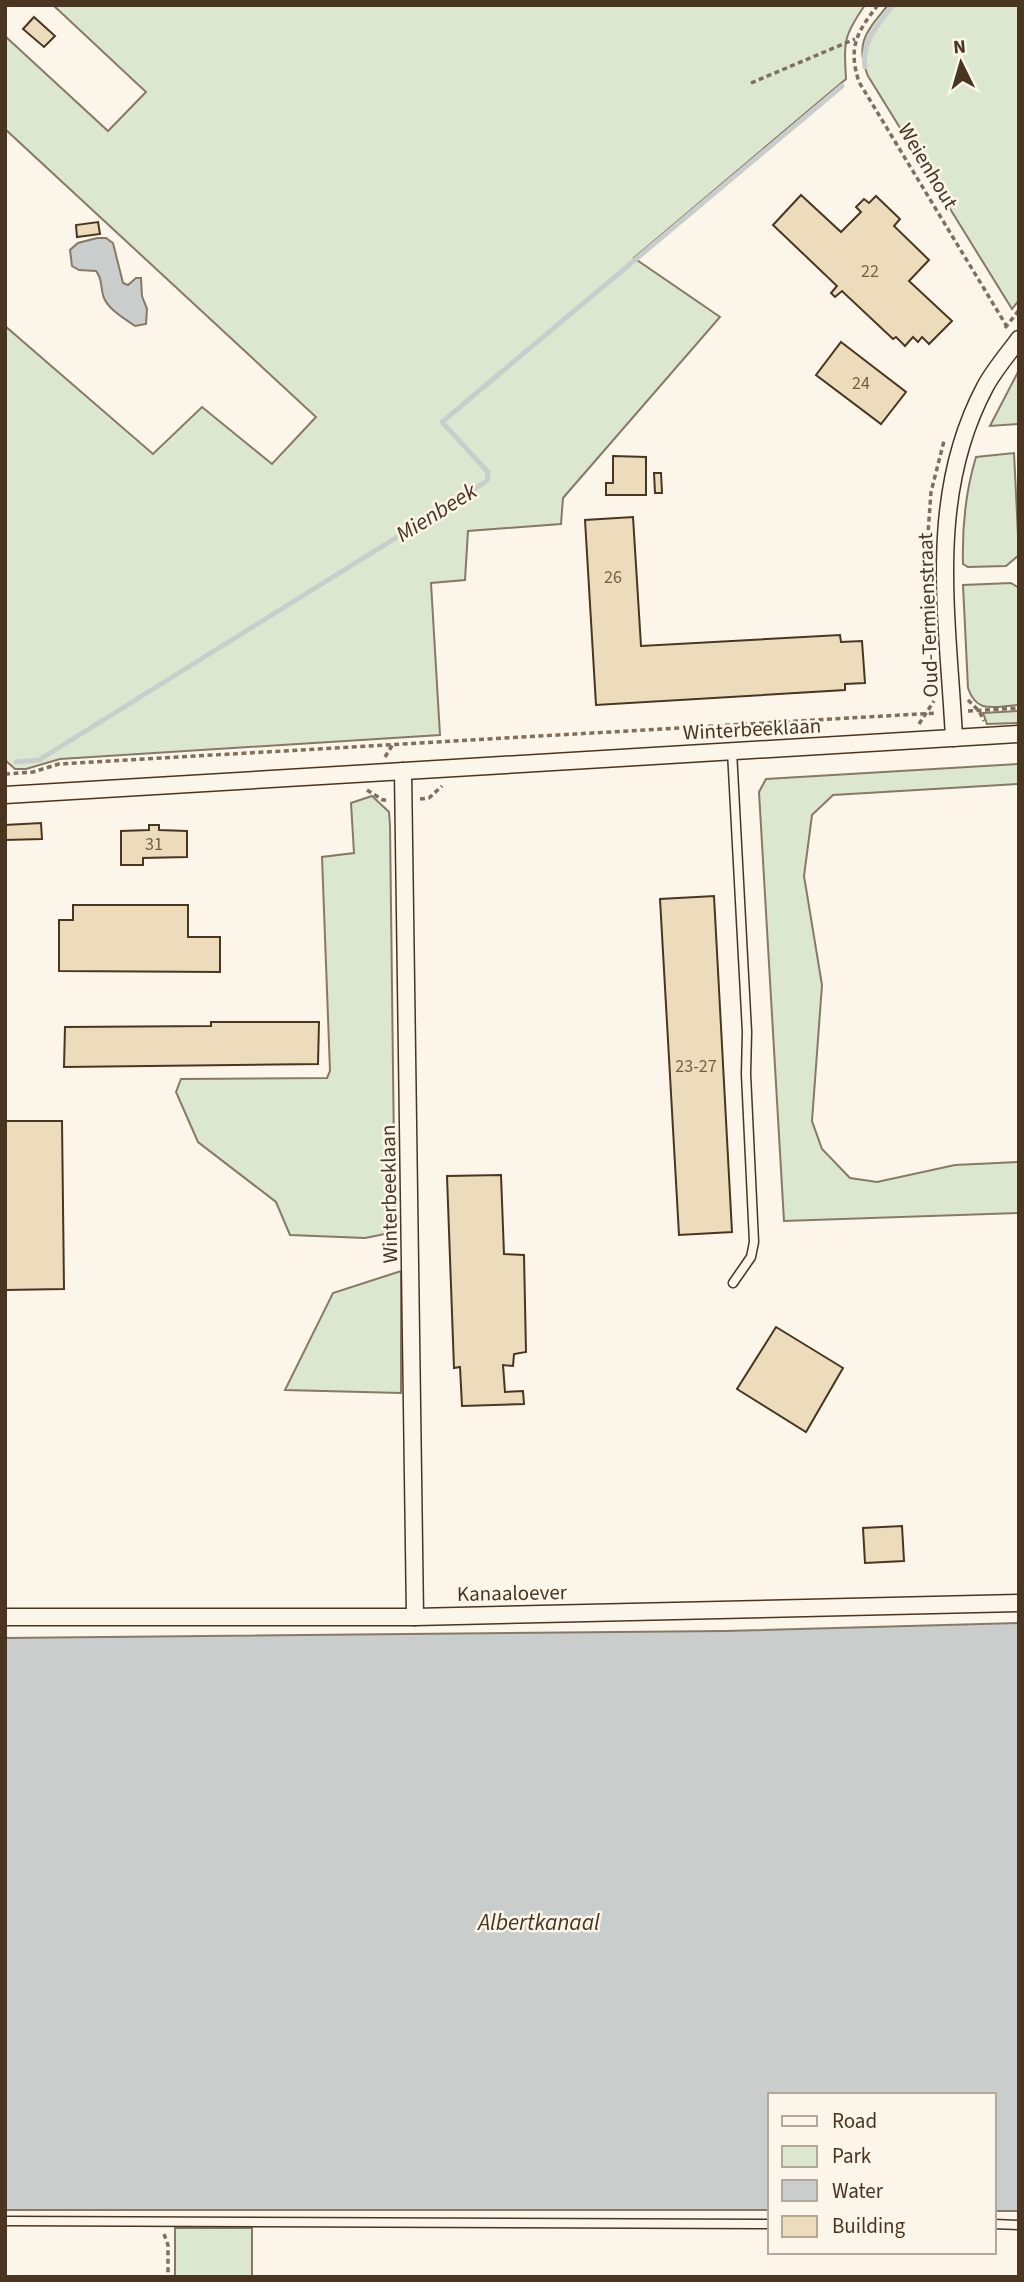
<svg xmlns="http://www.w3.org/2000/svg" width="1024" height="2282" font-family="'Source Sans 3',sans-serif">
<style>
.green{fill:#dce7d0;stroke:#887966;stroke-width:2}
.water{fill:#c9cecd;stroke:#887966;stroke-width:2}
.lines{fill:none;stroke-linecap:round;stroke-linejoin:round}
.stream{stroke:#c9cecd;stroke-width:5}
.building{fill:#ecdcbc;stroke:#4a3520;stroke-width:2}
.lane-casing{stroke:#4a3520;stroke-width:11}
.street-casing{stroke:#4a3520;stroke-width:19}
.path{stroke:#7f6f5c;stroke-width:3.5;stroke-dasharray:5 3.5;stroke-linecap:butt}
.lane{stroke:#fbf6e9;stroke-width:8}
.street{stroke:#fbf6e9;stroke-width:16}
.labels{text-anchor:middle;stroke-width:5;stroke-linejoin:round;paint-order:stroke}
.number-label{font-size:18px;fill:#725f47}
.street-label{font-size:21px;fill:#4a3520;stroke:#fbf6e9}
.water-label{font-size:23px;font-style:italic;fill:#4a3520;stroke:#fbf6e9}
</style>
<rect width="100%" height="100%" fill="#fbf6e9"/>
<g class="green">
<path d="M53 5H865C843 37 844 41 846 79L634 258 720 317 563 498 561 524 468 531 465 580 431 583 440 735 60 759 26 769H15L5 760V326L153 454 202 407 272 464 316 417 5 129V36L108 131 146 92Z"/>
<path d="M888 5H1019V300L1012 309 868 76C854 43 867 31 888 5Z"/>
<path d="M1019 370V424L990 426Z"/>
<path d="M1014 453 1019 555 1006 566 968 567 963 564C962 527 965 493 976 457Z"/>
<path d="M1011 583 1019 588V705C995 706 977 715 968 688L963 585Z"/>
<path d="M1019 711V723L987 724 983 713Z"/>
<path d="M1019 764V784L833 795 812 815 804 876 822 985 812 1121 822 1149 850 1178 877 1182 955 1165 1019 1162V1213L784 1221 759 792 766 779Z"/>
<path d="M372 796 389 812 390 825 395 1232 365 1238 290 1235 276 1202 198 1142 176 1092 181 1079 327 1078 330 1071 322 857 354 853 351 803Z"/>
<path d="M401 1271V1393L285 1390 333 1293Z"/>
<rect x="175" y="2228" width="77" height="49"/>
</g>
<g class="water">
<path d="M97 238H106L113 243 123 283 128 285 136 278H141L142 296 147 309 146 324 135 326C125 319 109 310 104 298 100 288 103 279 96 271L79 270 72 266 70 250 78 243Z"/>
<path d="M1019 1623V2211H994V2095H770V2210H5V1638L725 1631Z"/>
</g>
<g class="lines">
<g class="stream">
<path d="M865 67C861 41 879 24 893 5"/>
<path d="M16 762 39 760 487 481 488 472 442 422 842 86"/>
</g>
</g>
<g class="building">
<path d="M34 17 55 36 44 47 23 29Z"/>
<path d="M801 195 841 232 861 212 856 207 864 199 869 203 876 196 900 219 894 226 929 260 909 281 952 321 929 344 922 337 918 342 913 337 905 346 896 337 893 339 842 291 835 297 831 293 837 286 773 225Z"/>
<path d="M98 222 100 234 77 237 76 225Z"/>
<path d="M841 342 906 392 881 424 816 375Z"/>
<path d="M613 456 646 457V495H606V483H613Z"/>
<path d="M654 473H661L662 493H655Z"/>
<path d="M633 517 641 646 840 635 841 642 862 641 865 683 845 684V690L596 705 585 520Z"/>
<path d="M41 823 42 839 5 840V825Z"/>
<path d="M149 825H159V830L187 831V857L143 858V865H121V831L149 830Z"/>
<path d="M714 896 732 1232 679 1235 660 899Z"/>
<path d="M73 905H188V937H220V972L59 971V920H73Z"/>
<path d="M211 1022H319L318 1064 64 1067 65 1027 211 1026Z"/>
<path d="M5 1121H62L64 1289 5 1290Z"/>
<path d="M501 1175 504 1254 524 1255 526 1352 514 1354 513 1366 503 1365 505 1392 523 1391 524 1404 462 1406 460 1367 454 1368 447 1176Z"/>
<path d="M776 1327 843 1368 806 1432 737 1389Z"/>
<path d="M902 1526 904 1561 865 1563 863 1528Z"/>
</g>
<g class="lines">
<defs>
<g id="lane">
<path d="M732 751 747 1032 746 1074 754 1242 751 1257 733 1283"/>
<path d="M5 2221 770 2224"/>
<path d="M994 2224 1019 2225"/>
</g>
<g id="street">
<path d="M954 738C948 618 926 498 985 387 994 370 1008 354 1019 339"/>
<path d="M403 771 415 1617"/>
<path d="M5 795 1019 734"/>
<path d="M5 1617H415L1019 1603"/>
</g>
</defs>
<use href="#lane" class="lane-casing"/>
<use href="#street" class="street-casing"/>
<g class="path">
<path d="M878 5C856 33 848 48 859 82L1006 325"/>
<path d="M751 83 855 39"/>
<path d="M1005 328 1019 310"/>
<path d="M927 547 931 492 944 441"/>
<path d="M968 700 979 711 984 721"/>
<path d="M968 711 1019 708"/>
<path d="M919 724 934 701"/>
<path d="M385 757 393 744"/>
<path d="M5 774 33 772 59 764 936 713"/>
<path d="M367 790 383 800H387"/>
<path d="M420 799 429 798 442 786"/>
<path d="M164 2234 168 2245V2277"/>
</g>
<use href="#lane" class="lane"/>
<use href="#street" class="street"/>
</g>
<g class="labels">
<g class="number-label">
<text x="870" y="277">22</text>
<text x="861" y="389">24</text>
<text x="613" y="583">26</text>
<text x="154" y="850">31</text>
<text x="696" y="1072">23-27</text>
</g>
<g class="street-label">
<text transform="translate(928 166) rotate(59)" y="7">Weienhout</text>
<text transform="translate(928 615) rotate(-92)" y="7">Oud-Termienstraat</text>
<text transform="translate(752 729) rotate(-3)" y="7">Winterbeeklaan</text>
<text transform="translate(389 1194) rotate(-91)" y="7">Winterbeeklaan</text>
<text transform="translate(512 1593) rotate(-1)" y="7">Kanaaloever</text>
</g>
<g class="water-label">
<text transform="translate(436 512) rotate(-32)" y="8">Mienbeek</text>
<text x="539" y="1930">Albertkanaal</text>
</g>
</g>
<rect width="1024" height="2282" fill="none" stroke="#4a3520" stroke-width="14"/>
<rect x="768" y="2093" width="228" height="161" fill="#fbf6e9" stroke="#b4a999" stroke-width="2"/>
<rect x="782" y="2116" width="35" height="10" fill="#fbf6e9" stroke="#b4a999" stroke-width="2"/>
<text x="832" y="2128" font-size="21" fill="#4a3520">Road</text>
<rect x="782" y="2146" width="35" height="21" fill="#dce7d0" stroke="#b4a999" stroke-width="2"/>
<text x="832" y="2163" font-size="21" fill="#4a3520">Park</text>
<rect x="782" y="2180" width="35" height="21" fill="#c9cecd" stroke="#b4a999" stroke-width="2"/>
<text x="832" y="2198" font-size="21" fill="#4a3520">Water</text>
<rect x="782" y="2216" width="35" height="21" fill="#ecdcbc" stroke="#b4a999" stroke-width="2"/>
<text x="832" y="2233" font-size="21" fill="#4a3520">Building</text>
<g transform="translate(961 63) rotate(355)" stroke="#fbf6e9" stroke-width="5" paint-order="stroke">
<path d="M0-5L12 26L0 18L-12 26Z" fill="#4a3520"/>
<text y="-10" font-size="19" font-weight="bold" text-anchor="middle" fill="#4a3520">N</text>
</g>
</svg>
